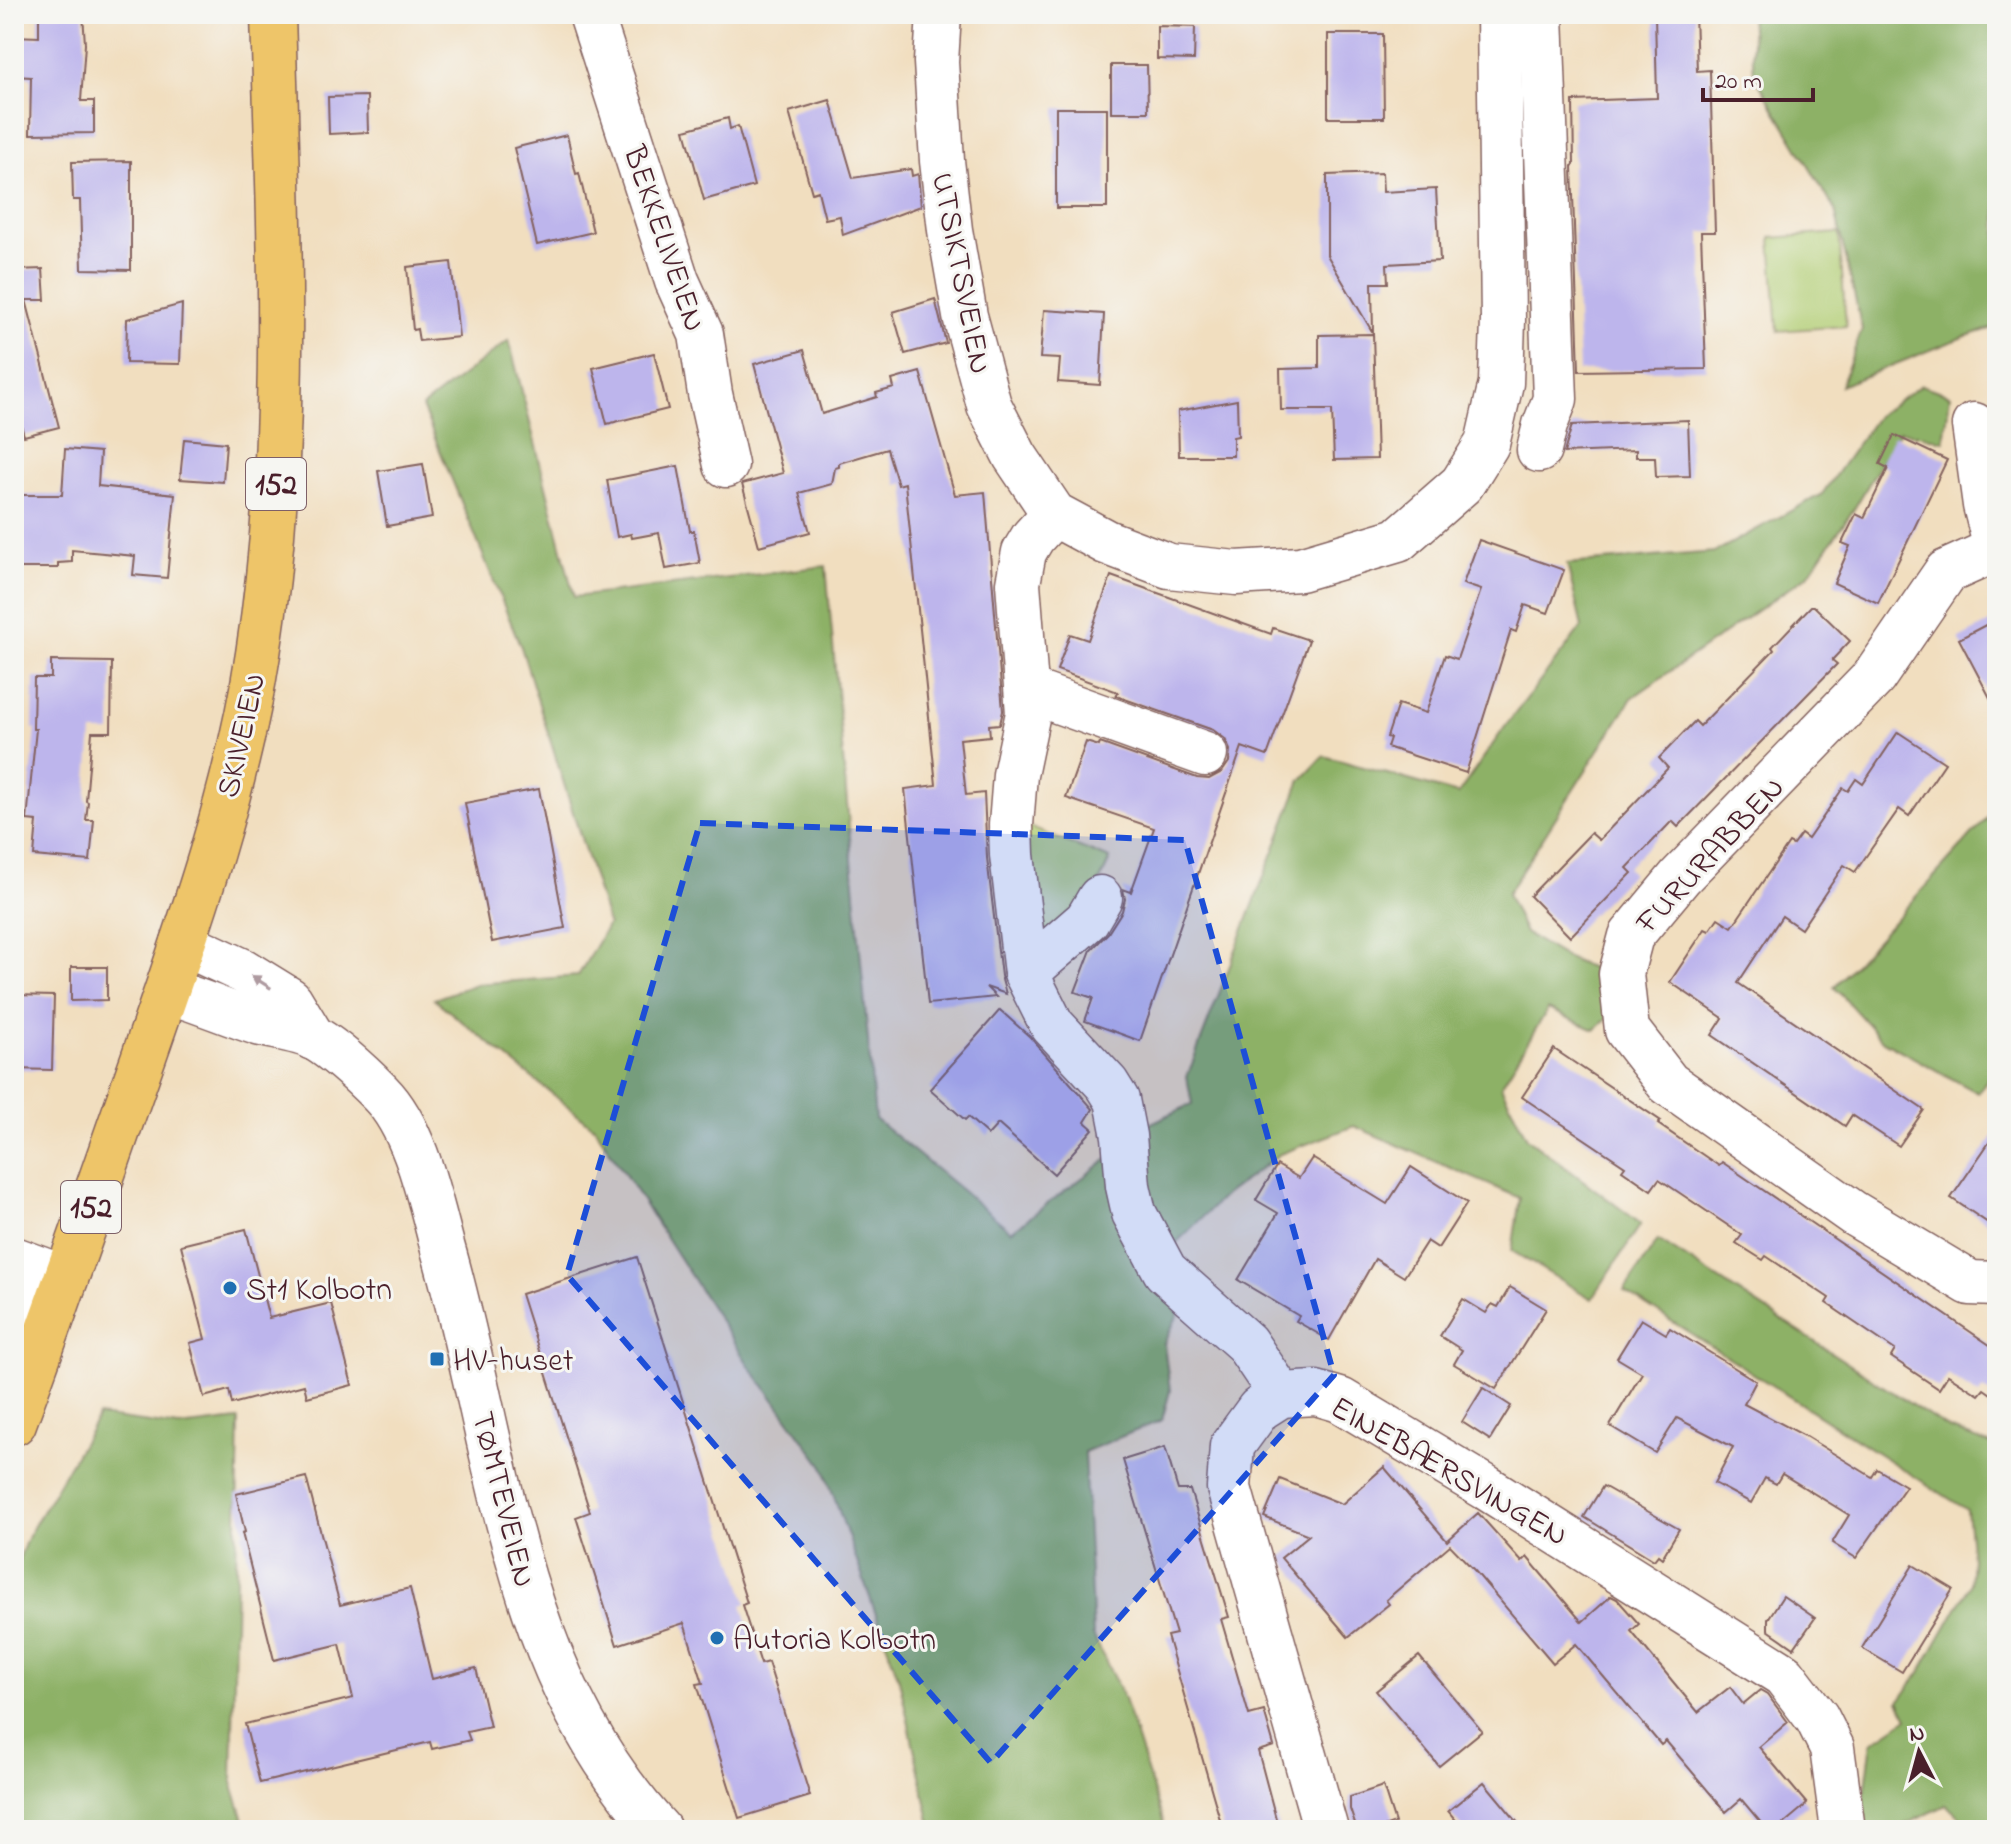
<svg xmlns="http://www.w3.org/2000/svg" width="2011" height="1844" font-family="'Indie Flower',sans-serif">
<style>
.green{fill:#b2ce74;stroke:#7e7650;stroke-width:2}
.forest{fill:#8db166;stroke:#6c6848;stroke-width:2}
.building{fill:#bdb5ec}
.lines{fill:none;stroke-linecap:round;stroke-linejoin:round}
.street-casing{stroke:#84625f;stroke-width:47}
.primary-casing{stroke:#84625f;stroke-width:47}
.street{stroke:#fff;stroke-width:44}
.primary{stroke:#eec569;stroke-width:44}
.oneway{fill:#ae9aa0}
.marked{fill:#1d4ed8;fill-opacity:0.2;stroke:#1d4ed8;stroke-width:6;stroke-dasharray:16 10;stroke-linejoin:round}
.poi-dot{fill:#1f6fb2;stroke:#f6f6f2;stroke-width:3}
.labels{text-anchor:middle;stroke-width:6;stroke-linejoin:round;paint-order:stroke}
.shield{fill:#f6f6f2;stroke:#7e6067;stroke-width:2}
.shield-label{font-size:30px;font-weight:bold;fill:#4a1f2b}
.street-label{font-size:32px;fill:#4a1f2b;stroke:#f6f6f2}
.poi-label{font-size:32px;fill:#4a1f2b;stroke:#f6f6f2;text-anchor:start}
</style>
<rect width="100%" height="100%" fill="#f6f6f2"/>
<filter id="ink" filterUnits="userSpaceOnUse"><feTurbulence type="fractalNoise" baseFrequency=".0125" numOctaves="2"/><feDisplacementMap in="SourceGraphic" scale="16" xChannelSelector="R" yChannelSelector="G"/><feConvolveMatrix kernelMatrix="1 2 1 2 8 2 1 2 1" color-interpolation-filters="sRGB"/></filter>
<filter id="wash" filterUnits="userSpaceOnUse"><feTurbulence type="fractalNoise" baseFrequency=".006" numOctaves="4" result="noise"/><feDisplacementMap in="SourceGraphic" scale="32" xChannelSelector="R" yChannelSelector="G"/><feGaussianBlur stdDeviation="1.8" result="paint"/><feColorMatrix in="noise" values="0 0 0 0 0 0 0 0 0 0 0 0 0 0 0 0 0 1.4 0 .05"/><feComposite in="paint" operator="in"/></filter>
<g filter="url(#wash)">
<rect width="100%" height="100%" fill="#f1debf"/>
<g class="green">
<path d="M1839 233 1846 326 1778 331 1771 238Z"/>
<path d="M1021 824 1110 859 1096 890 1035 954Z"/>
</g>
<g class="forest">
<path d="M1750 14H1997V327L1963 337 1841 386 1862 329 1835 210 1754 75Z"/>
<path d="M509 340 574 597 826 566 875 1119 1011 1231 1109 1158 1182 1306 1164 1344 1170 1391 1162 1420 1084 1452 1093 1635 1124 1699 1166 1830H932L899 1679 823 1466 748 1364 595 1128 434 999 476 984 578 976 608 924 521 647 422 407Z"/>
<path d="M1921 385 1950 395 1944 441 1900 431 1854 509 1808 575 1632 698 1507 894 1525 933 1567 958 1603 974 1607 1019 1595 1030 1548 1009 1501 1086 1527 1138 1641 1224 1592 1299 1512 1251 1520 1198 1354 1126 1280 1154 1225 1195 1172 1247 1144 1188 1143 1127 1192 1104 1187 1077 1301 780 1324 756 1458 794 1507 724 1582 627 1567 564 1715 552 1822 494 1877 416Z"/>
<path d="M1991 814 1997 824V1065L1978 1093 1883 1041 1834 987Z"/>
<path d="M1658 1240 1949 1429 1997 1447V1830H1975L1946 1805 1894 1830H1860L1872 1742 1908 1718 1899 1701 1921 1671 1970 1585 1972 1559 1967 1510 1624 1291Z"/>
<path d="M98 1416 179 1427 239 1420 232 1782 247 1830H14V1572L28 1536Z"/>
</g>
<g id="blocks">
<g class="building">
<path d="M39 14H83L85 44 81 101H94V133L30 134 31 77 14 76V36L39 37Z"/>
<path d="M1655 14H1695L1697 71 1710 70 1715 232H1701L1706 369 1579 371 1572 166 1574 165 1573 101 1657 98Z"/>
<path d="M1157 26 1195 27 1194 60 1157 59Z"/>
<path d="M1328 34H1383L1384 118H1328Z"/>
<path d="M1111 65H1147L1148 112H1111Z"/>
<path d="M367 96 368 132 329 134 328 97Z"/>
<path d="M830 100 853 178 911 169 912 176 918 174 921 206 843 235 840 216 825 219 818 191 812 193 789 112Z"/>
<rect x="1056" y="108" width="51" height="100"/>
<path d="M728 118 730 129 738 126 754 186 704 200 685 130Z"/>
<path d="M567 135 576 174 579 173 593 232 537 245 514 148Z"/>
<path d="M131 161V270L82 269 80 200H73L72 162Z"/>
<path d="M1382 173 1383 192 1436 189 1440 261 1387 264 1388 283H1372L1373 333 1327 255V175Z"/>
<path d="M451 262 459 337 419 341 417 329 413 330 407 267Z"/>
<path d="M43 269 45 300H26L59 427 24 436 14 398V270Z"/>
<path d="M935 299 946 343 905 354 893 312Z"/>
<path d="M182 304 180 364 126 363 127 319Z"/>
<path d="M1044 310 1104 314 1100 385 1058 382 1060 359 1040 358Z"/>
<path d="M1373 334 1377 459 1334 460 1332 410H1281L1280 369 1319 368V335Z"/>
<path d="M804 350 822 414 877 397 876 393 894 388 892 380 920 372 955 495 985 492 1003 711 1000 724 989 725 990 736 960 739 966 795 984 793 987 858 1001 976 1006 994 986 987 996 997 928 1004 905 789 936 785 905 483 898 485 887 449 839 463V467L835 468 832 484 799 493 810 532 759 546 742 484 783 473 754 364Z"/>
<path d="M654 353 668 409 607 424 593 368Z"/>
<path d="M1237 400 1238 436 1233 437V456H1179L1178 411Z"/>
<path d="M1688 420 1690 476 1656 477 1655 457H1636V450L1564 453 1572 425Z"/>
<path d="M1894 435 1947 460 1878 603 1834 583 1850 546 1842 543 1856 514 1864 518 1888 468 1880 464Z"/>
<path d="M184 439 226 443 223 482 180 479Z"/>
<path d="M65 449 100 452 98 486 175 494 167 578 133 575 135 556 72 550V562L58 563V568H14V495H62Z"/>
<path d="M423 464 432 518 387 526 378 471Z"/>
<path d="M678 466 690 531H694L700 563 666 569 659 533 632 538 631 534 617 537 607 480Z"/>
<path d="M1479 540 1564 570 1548 613 1525 605 1516 632 1511 630 1466 773 1387 747 1390 738 1387 737 1398 704 1426 713 1445 655 1457 659 1481 590 1463 584Z"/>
<path d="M1111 576 1271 634 1273 628 1309 640 1267 756 1242 747 1140 1041 1085 1021 1093 998 1075 992 1091 950 1108 933 1122 911 1125 899 1123 889 1131 892 1154 828 1066 798 1086 742 1099 746 1100 743 1197 778 1209 779 1222 772 1229 762 1230 750 1225 739 1213 730 1116 696 1118 692 1057 670 1070 634 1088 640Z"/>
<path d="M1811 606H1814L1850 641 1832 660 1837 664 1678 827 1672 821 1627 868 1632 873 1570 937 1530 896 1591 833 1599 840 1668 768 1659 758 1695 721 1700 726 1774 650 1772 647Z"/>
<path d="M1997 619V711L1959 639Z"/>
<path d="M51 661 112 662 111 732H92L86 801 88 802 86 820H94L90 861 34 856 37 821 27 820 36 729H33L34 678H51Z"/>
<path d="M1898 732 1945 763 1909 816 1899 809 1855 872 1844 865 1801 929 1782 916 1738 983 1924 1110 1899 1146 1852 1115 1845 1126 1712 1035 1723 1018 1670 982 1705 929 1709 931 1718 918 1732 927 1789 843 1793 845 1801 834 1808 839 1843 788 1848 791 1856 779 1863 784Z"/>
<path d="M539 789 565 928 492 942 465 803Z"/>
<path d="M71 967H107V1000L71 1001Z"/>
<path d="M14 995 54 996 52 1070 14 1069Z"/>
<path d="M1000 1010 1030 1037 1093 1109 1085 1122 1093 1129 1054 1174 998 1124 988 1135 968 1117 965 1120 930 1089Z"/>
<path d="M1554 1049 1661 1121 1658 1124 1719 1166 1722 1162 1997 1350V1398L1984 1389 1979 1395 1948 1375 1939 1389 1891 1357 1895 1350 1826 1303 1829 1298 1766 1256 1763 1260 1736 1243 1742 1235 1659 1179 1651 1190 1622 1170 1625 1166 1522 1097Z"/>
<path d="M1997 1131V1229L1951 1198Z"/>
<path d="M1312 1158 1387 1204 1411 1167 1467 1203 1438 1248 1427 1241 1404 1277 1375 1259 1329 1340 1296 1321 1299 1316 1238 1280 1278 1213 1256 1200 1277 1165 1299 1178Z"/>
<path d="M246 1229 269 1318 331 1303 352 1385 307 1397 304 1385 232 1404 229 1390 204 1397 190 1343 205 1339 181 1245Z"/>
<path d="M637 1257 747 1603 742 1605 761 1664 768 1662 810 1796 739 1818 697 1684 703 1683 684 1623 617 1645 576 1517 590 1512 521 1294Z"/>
<path d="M1510 1287 1546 1309 1496 1389 1454 1364 1462 1350 1440 1336 1463 1299 1486 1313 1492 1304 1498 1307Z"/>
<path d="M1641 1319 1666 1334 1670 1328 1756 1381 1744 1404 1805 1436 1872 1477 1877 1469 1906 1486 1856 1558 1832 1543 1849 1515 1782 1474 1776 1484 1765 1478 1751 1503 1714 1483 1733 1447 1677 1418 1655 1453 1610 1426 1642 1373 1617 1358Z"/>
<path d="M1483 1388 1511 1406 1490 1440 1462 1422Z"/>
<path d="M1165 1447 1178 1490H1190L1229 1617 1221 1619 1249 1715 1264 1711 1274 1746 1258 1751 1279 1830H1223L1167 1636 1176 1634 1123 1460Z"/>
<path d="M1384 1467 1447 1541 1478 1513 1522 1562 1527 1557 1582 1622 1611 1596 1617 1599 1639 1624 1631 1631 1698 1712 1730 1687 1743 1704 1760 1690 1767 1694 1788 1722 1759 1747 1807 1804 1776 1830H1767L1741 1799 1726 1812 1666 1741 1661 1745 1576 1644 1553 1663 1475 1571 1450 1545 1386 1600 1389 1604 1348 1637 1281 1558 1309 1535 1264 1517 1280 1479 1342 1504Z"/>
<path d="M306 1477 340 1605 410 1588 432 1679 476 1668 490 1727 467 1732 470 1740 432 1749 430 1742 260 1783 245 1724 353 1698 340 1644 274 1660 242 1533 245 1532 236 1494Z"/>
<path d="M1603 1486 1679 1529 1662 1558 1658 1555 1654 1560 1584 1517Z"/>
<path d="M1913 1565 1953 1589 1902 1672 1862 1648Z"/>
<path d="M1783 1596 1815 1618 1794 1648 1768 1630V1619Z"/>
<path d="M1419 1656 1482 1731 1439 1766 1376 1691Z"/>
<path d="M1484 1782 1524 1830H1464L1448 1811Z"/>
<path d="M1383 1786 1395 1823 1376 1830H1357L1350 1809V1797Z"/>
</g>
</g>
</g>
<g filter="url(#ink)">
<use href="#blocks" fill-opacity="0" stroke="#84625f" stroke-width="2"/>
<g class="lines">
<defs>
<g id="street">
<path d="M591 14 677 281 701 334 710 394 726 465"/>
<path d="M939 14 936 62 942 161 950 230 965 316 989 405 1015 456 1054 514 1106 542 1169 566 1236 573 1300 569 1398 540 1462 484 1487 444 1501 383 1503 320 1499 14"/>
<path d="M1974 425 1985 505 1996 548"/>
<path d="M1539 450 1545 425 1555 399 1541 14"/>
<path d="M1054 514 1033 537 1024 552 1018 583 1028 713 1015 775 1011 825 1012 855 1026 973 1052 1025 1107 1084 1117 1100 1124 1136 1128 1186 1134 1213 1165 1271 1246 1343 1281 1395"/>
<path d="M1997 549 1946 572 1874 677 1680 877 1631 936 1621 974 1627 1030 1668 1083 1853 1213 1970 1283 1997 1284"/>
<path d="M1027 690 1205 754"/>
<path d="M183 943 243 971 290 1000 313 1038"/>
<path d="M1026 973 1087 920 1100 898"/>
<path d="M167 991C198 1000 227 1013 258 1023 276 1028 300 1030 316 1039 339 1053 361 1074 380 1093 416 1129 430 1201 443 1249 500 1449 511 1670 659 1830"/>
<path d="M14 1259 66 1278"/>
<path d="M14 1296 54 1311"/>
<path d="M1326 1830 1229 1488 1232 1446 1259 1409 1281 1395 1316 1393 1340 1400 1487 1488 1784 1675 1817 1718 1832 1748 1843 1830"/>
</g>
<path id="primary" d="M14 1423C59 1302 100 1181 143 1059 189 927 237 792 258 654 291 442 279 227 273 14"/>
</defs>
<use href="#street" class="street-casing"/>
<use href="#primary" class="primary-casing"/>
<use href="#street" class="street"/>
<use href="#primary" class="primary"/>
</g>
<defs><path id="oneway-solid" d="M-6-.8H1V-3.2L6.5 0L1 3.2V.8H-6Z" transform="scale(2)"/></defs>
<use class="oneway" href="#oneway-solid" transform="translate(261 982) rotate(-148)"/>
</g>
<path class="marked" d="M700 823 1185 840 1334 1375 991 1763 567 1275Z"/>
<g class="poi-dot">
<circle cx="230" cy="1288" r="8"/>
<rect x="429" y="1351" width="16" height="16" rx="4"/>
<circle cx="717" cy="1638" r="8"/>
</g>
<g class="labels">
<g class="shield">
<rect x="246" y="458" width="60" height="52" rx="6"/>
<rect x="61" y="1181" width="60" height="52" rx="6"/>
</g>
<g class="shield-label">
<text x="276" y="494">152</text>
<text x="91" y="1217">152</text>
</g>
<g class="street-label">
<text transform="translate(666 238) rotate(71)" y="11">BEKKELIVEIEN</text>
<text transform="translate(963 273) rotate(79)" y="11">UTSIKTSVEIEN</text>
<text transform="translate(240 735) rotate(-77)" y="11">SKIVEIEN</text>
<text transform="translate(1709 854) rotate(-47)" y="11">FURURABBEN</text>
<text transform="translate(1450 1470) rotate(30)" y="11">EINEBÆRSVINGEN</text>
<text transform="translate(505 1499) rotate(76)" y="11">TØMTEVEIEN</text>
</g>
<g class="poi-label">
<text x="246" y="1299">St1 Kolbotn</text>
<text x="453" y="1370">HV-huset</text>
<text x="733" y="1649">Autoria Kolbotn</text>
</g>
</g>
<rect width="2011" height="1844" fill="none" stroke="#f6f6f2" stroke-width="48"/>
<g transform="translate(1919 1752) rotate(354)" stroke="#f6f6f2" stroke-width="6" paint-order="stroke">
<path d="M0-6L14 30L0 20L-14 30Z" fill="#4a1f2b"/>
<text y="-12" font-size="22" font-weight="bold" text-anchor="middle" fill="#4a1f2b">N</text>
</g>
<path d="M1703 88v12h110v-12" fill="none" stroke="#4a1f2b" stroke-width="4"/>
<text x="1715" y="88" font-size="24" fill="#4a1f2b" stroke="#f6f6f2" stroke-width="6" paint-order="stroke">20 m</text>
</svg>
